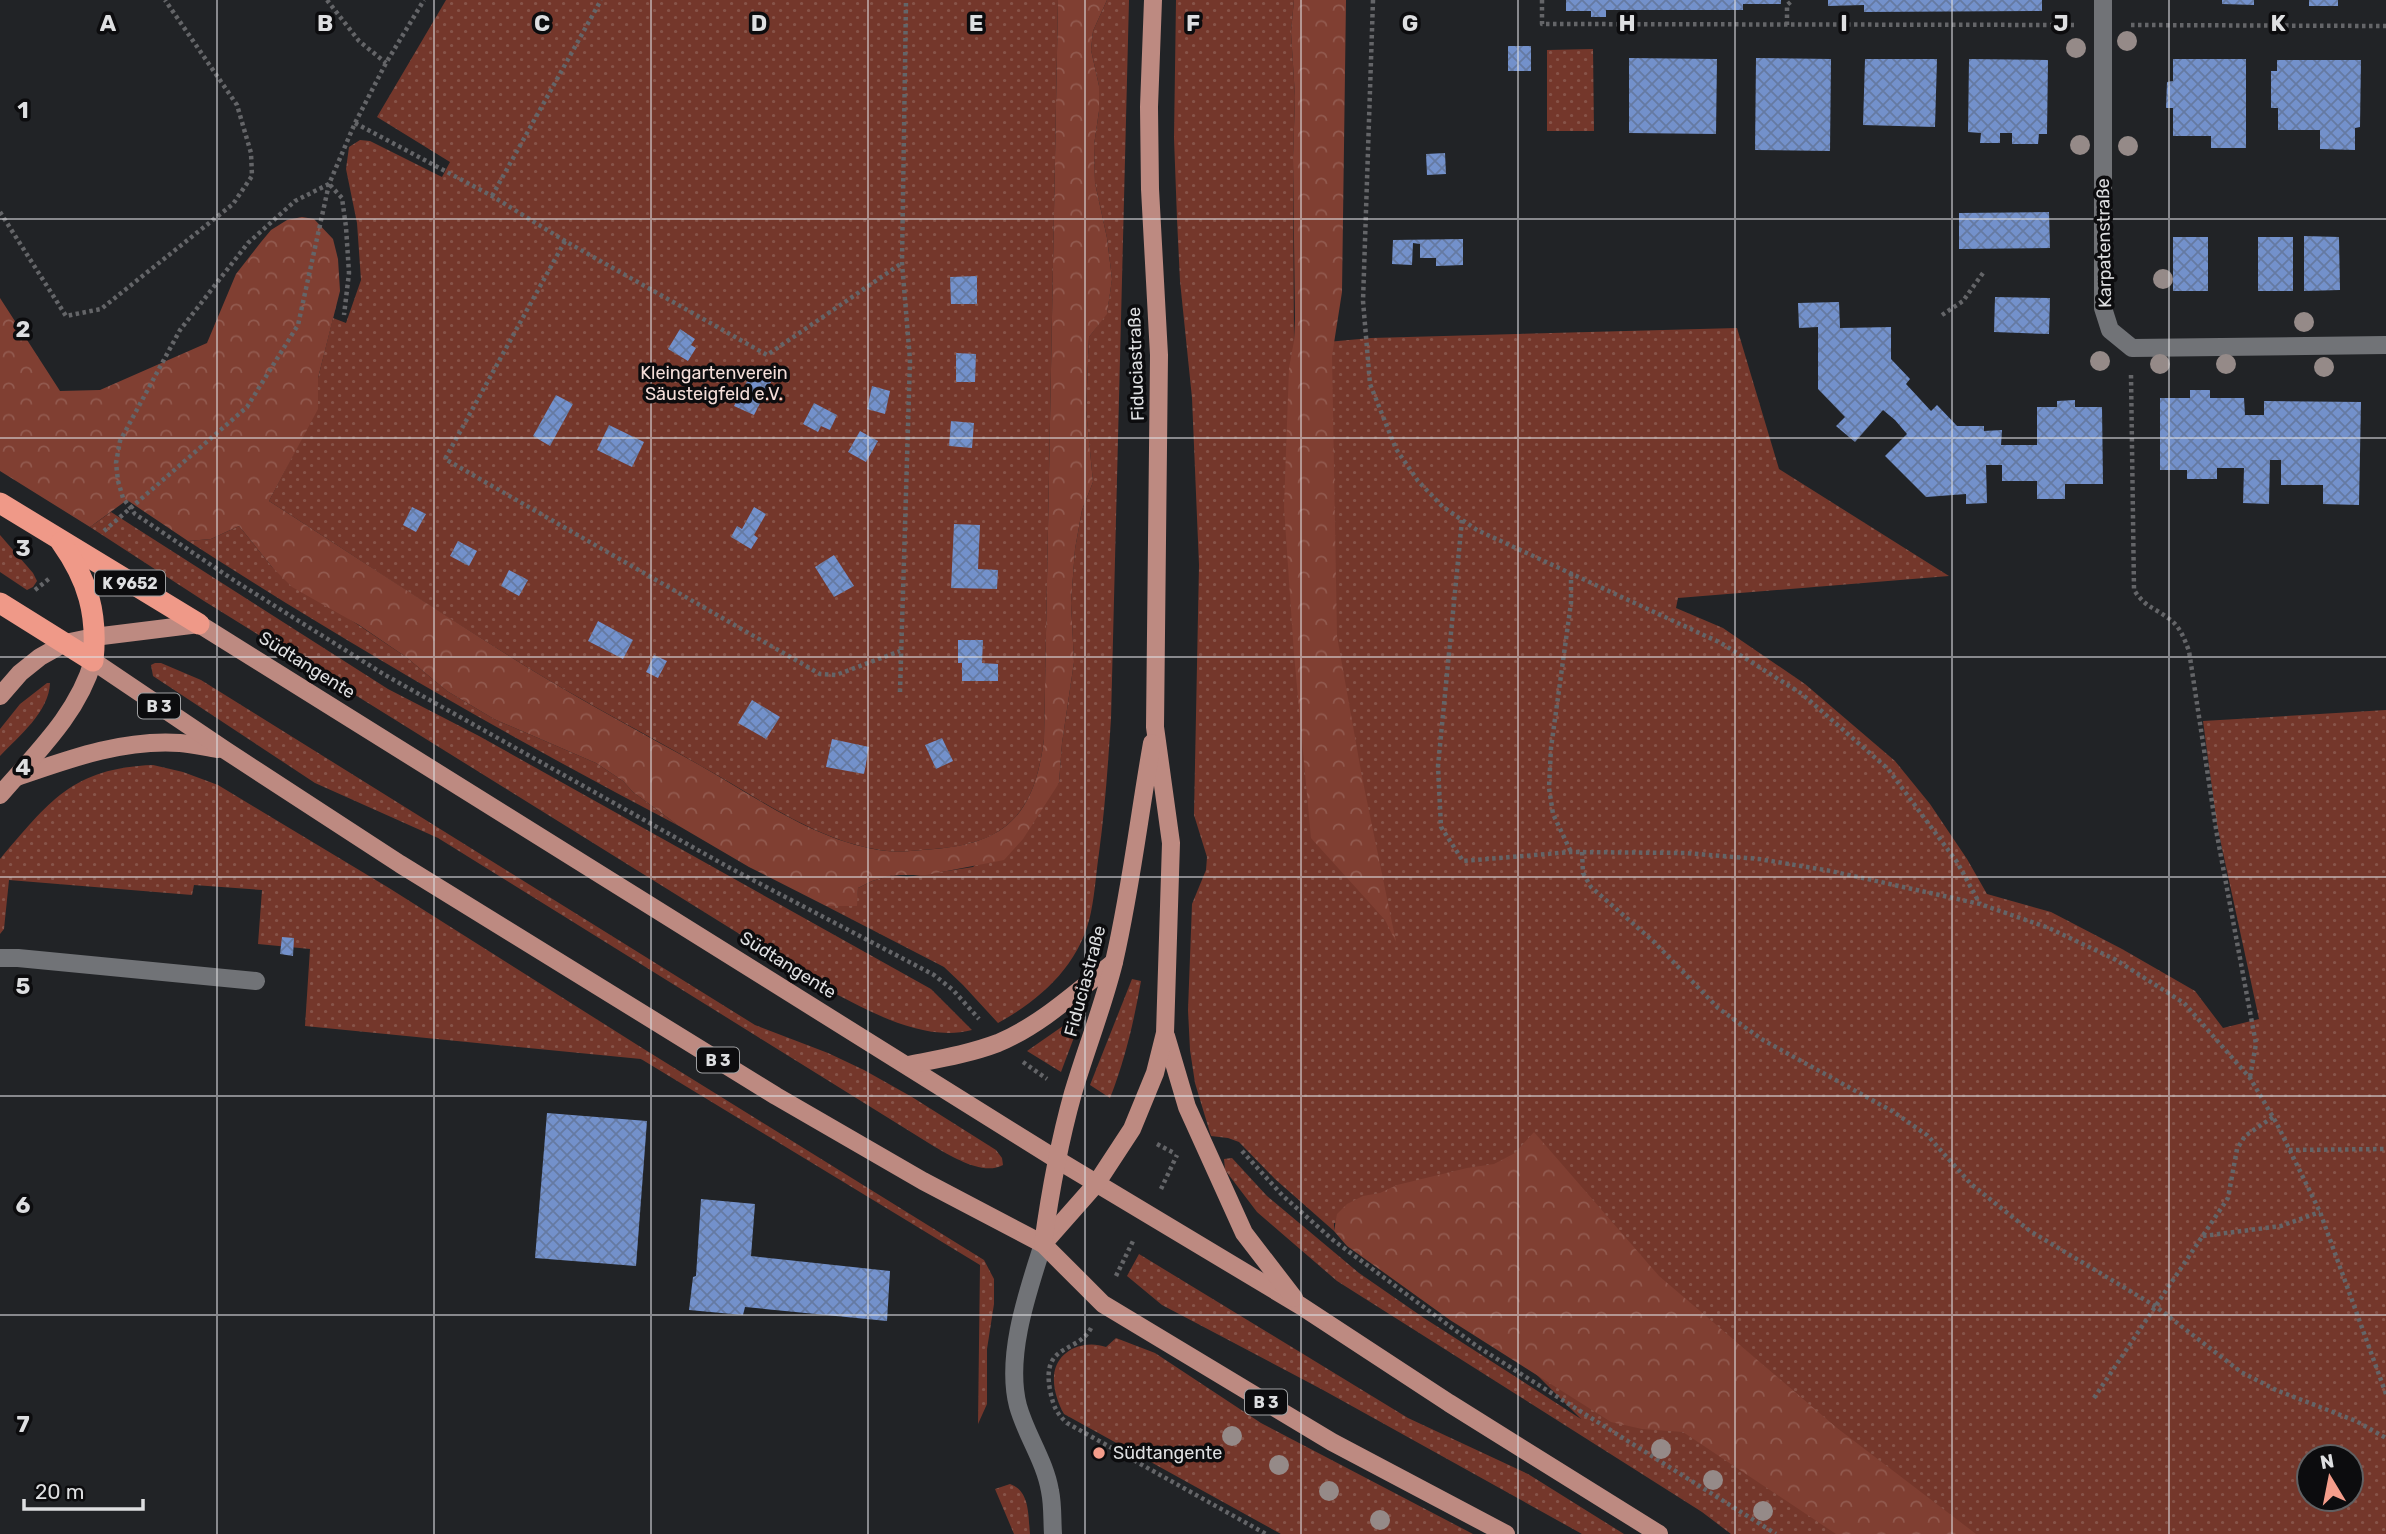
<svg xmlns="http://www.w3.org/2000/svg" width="2386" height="1534" font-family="Rubik,sans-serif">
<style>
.grass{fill:url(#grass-dots);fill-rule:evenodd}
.forest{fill:url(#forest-crowns)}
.building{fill:url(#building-cross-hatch)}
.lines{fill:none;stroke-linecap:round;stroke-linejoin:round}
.path{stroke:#646568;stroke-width:4.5;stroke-dasharray:3.5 3.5;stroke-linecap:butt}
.minor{stroke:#717377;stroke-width:18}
.major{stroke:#bd8a81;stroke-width:18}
.highway{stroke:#ef9988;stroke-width:21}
.tree{fill:#958a88}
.grid{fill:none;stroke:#dedfe1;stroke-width:2;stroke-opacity:0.55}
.poi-dot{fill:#f49d8b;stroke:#0c0c0e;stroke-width:2.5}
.labels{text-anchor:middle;stroke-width:7;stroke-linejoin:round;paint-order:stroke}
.shield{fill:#0c0c0e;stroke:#9fa0a2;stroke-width:2}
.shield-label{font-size:16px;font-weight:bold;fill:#dedfe1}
.street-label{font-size:18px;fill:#dedfe1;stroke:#0c0c0e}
.park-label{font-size:18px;fill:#f4ded9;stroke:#0c0c0e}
.poi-label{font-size:18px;fill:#dedfe1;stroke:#0c0c0e;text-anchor:start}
.grid-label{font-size:23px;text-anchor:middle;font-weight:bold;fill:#dedfe1;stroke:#0c0c0e;stroke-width:7;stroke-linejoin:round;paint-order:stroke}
</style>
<defs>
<pattern id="grass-dots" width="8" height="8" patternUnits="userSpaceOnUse" patternTransform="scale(1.75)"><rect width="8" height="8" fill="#74372b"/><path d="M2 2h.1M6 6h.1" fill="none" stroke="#875449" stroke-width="1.8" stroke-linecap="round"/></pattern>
<pattern id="forest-crowns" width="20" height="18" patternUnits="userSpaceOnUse" patternTransform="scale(1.75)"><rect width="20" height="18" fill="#803f32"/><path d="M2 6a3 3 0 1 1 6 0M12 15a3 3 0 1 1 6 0" fill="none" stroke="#925a4f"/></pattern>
<pattern id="building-cross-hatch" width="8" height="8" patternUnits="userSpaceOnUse" patternTransform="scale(1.75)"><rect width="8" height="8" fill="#7391cb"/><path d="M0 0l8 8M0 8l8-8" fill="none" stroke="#657aa2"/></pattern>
</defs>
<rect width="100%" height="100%" fill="#212326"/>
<g class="grass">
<path d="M446 0H1058L1044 739C1035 811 1009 843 934 849 919 850 902 853 887 851 819 843 759 798 701 766 648 735 593 707 540 675 448 619 359 559 269 501L317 409 318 378 333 318 346 323 361 280 357 223 346 169 349 147 360 140 370 141 442 177 450 162 377 117Z"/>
<path d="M1107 0H1129L1111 719C1108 764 1105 809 1099 853 1096 873 1095 893 1091 912 1081 963 1042 999 998 1023L963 985 944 967 826 906H856L858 888 872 881 893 875 907 877 973 867 1059 783 1062 743 1074 662 1071 603 1075 549 1082 510 1093 482 1086 410 1089 337 1107 313 1112 279 1107 238 1095 183 1094 145 1099 111V86L1091 50 1093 31Z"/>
<path d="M1176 0H1294L1291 32 1295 97 1293 158 1294 345 1371 338 1737 328 1779 469 1949 576 1678 598 1676 608 1723 628 1805 684 1895 761 1930 804 1967 859 1987 894 2051 912 2122 949 2195 991 2223 1028 2259 1019 2217 825 2203 721 2386 710V1534H1731L1702 1512 1337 1281 1257 1212 1225 1170 1224 1159 1232 1158 1267 1196 1359 1273 1424 1318 1581 1419 1392 1230 1334 1223V1231L1275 1179 1239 1142 1228 1138 1211 1136 1195 1083 1190 1050 1188 1010 1192 904 1206 870 1207 857 1194 815 1199 565 1192 398 1180 281 1177 219 1174 138ZM2309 1457H2351V1499H2309Z"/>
<path d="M1593 49 1594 131H1547V50Z"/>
<path d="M111 512 388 689 479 736 931 989 972 1030C927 1042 876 1015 836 994L204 601 90 527Z"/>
<path d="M239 526 272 567 406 657 447 691 494 719 596 763 623 781 633 792 679 826C511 738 347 644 188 541L211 539Z"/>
<path d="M0 535 33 573 37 581 33 587 27 590 0 572Z"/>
<path d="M155 663H161L201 680 755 1025 828 1053 864 1070 912 1097 996 1150 1002 1158 1003 1165C983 1176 953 1157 935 1147L438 838 315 783 153 676 151 665Z"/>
<path d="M47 683H50C49 712 19 736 0 756V729L20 704Z"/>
<path d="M153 765 183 772 218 785 389 888 639 1046 984 1260 994 1279V1304L987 1349V1404L978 1424 980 1265 641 1059 305 1026 310 949 258 944 262 890 194 885 192 895 9 880 4 929 0 934V859C49 802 72 768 153 765Z"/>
<path d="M1132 979 1141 981C1134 1021 1125 1060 1110 1098L1090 1085Z"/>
<path d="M1084 1006 1085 1008 1061 1072 1027 1051 1063 1026Z"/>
<path d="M1139 1254 1408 1418 1528 1474 1624 1534H1582L1323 1390 1162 1305 1127 1276Z"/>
<path d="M1116 1338 1155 1353 1261 1423 1473 1534H1281L1064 1414C1058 1403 1053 1389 1054 1376 1056 1350 1084 1339 1106 1347Z"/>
<path d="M1010 1484C1030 1491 1028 1515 1030 1534H1014L995 1489Z"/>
</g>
<g class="forest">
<path d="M1058 0H1107L1093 31 1091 50 1099 86V111L1094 145 1095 183 1107 238 1112 279 1107 314 1089 337 1086 410 1093 482 1082 510 1075 549 1071 603 1074 662 1062 743 1059 783 1023 839 1004 860 926 875H893L872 881 858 888 857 906H826L749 867 679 826 633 792 623 781 596 763 494 719 447 691 406 657 359 625 292 587 272 567 239 526 211 539 188 541 127 500 90 527 0 471V298L60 391 100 390 207 343 236 274 261 242 271 230 287 220 302 217 314 219 333 239 338 259 340 291 318 378V409L269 501C359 559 449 619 540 675 593 707 648 736 701 766 759 799 819 843 887 851 902 853 919 850 935 849 1009 843 1035 811 1044 739Z"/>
<path d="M1294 0H1346L1342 292 1332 356 1337 636 1362 777 1396 942 1385 920 1311 838 1294 654 1284 507 1289 368 1294 341 1295 319 1293 158 1295 97 1291 32Z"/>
<path d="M1534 1132 1659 1276 1837 1428 1976 1534H1836L1683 1432 1642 1429 1611 1422 1450 1320 1347 1246 1334 1231 1337 1214 1347 1204 1363 1196 1380 1193 1397 1185 1467 1168 1494 1164 1515 1153Z"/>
</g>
<g class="building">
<path d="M1566 0H1781V4H1743V10H1606V17H1591V11H1566Z"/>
<path d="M1828 0H2042V11L1864 12V5L1828 6Z"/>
<path d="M2222 0H2254V5L2222 4Z"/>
<rect x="2309" y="0" width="29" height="6"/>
<rect x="1508" y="46" width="23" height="25"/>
<path d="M1629 58 1717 59 1716 134 1629 133Z"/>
<path d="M1756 58 1831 59 1830 151 1755 150Z"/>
<path d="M1865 59H1937L1935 127 1863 125Z"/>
<path d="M1969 59 2048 60 2047 134H2039L2038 144H2012V133H2000V143H1980L1981 133 1968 132Z"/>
<path d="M2173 59H2246V148H2211V136H2173V108H2166L2167 82 2173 81Z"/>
<path d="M2277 60H2361L2360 127 2355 128V150L2320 149V130H2278V108H2271V71H2277Z"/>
<path d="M1445 153 1446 174 1427 175 1426 154Z"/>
<path d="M2049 212 2050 248 1959 249V213Z"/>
<path d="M2304 236 2339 237 2340 290 2304 291Z"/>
<rect x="2173" y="237" width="35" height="54"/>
<rect x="2258" y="237" width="35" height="54"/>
<path d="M1463 239V265L1436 266V258H1420V244L1413 243 1412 265 1392 264 1393 240Z"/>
<path d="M977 276V304H951L950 277Z"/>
<path d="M1995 297 2050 298 2049 334 1994 332Z"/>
<path d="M1839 302 1840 328 1891 327V359L1910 379 1906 384 1931 411 1937 405 1957 426H1984V431L2002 430 2001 445H2037V407H2057V401L2075 400V407H2102L2103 484H2065V499H2037V481H2002V465H1986L1987 503 1966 504V494L1926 497 1885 456 1907 434 1895 420 1883 410 1855 442 1836 426 1845 417 1818 389V327L1799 328 1798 303Z"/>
<path d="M680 329 695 339 691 345 696 348 688 361 668 349Z"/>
<path d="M956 353 976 354 975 382H956Z"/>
<path d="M753 370 772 380 754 415 734 406Z"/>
<path d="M872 386 890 391 885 414 867 409Z"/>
<path d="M2190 390H2210V398H2244L2245 415H2264V401L2361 402 2359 505 2323 504V485H2281V460H2270L2269 504 2243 503 2244 468H2217V479H2187V470H2160V398H2190Z"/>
<path d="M556 395 573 404 550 446 533 436Z"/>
<path d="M814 403 837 415 830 430 821 426 818 432 803 424Z"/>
<path d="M951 421 974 423 972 448 949 446Z"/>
<path d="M609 425 644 442 632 467 597 450Z"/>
<path d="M860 431 878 441 866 462 848 452Z"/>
<path d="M412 507 426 514 416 532 403 525Z"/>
<path d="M754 507 766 514 754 535 758 538 751 549 731 537 737 526 742 529Z"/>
<path d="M954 524 980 525 978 569 998 570 997 589 951 588Z"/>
<path d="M458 541 477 551 469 566 450 556Z"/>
<path d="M834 555 854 586 834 597 815 567Z"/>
<path d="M509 570 528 580 519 596 501 586Z"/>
<path d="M598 621 633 640 623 659 588 641Z"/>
<path d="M958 640H983L982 663 998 664V681H962V663H958Z"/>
<path d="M654 655 667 661 658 678 646 672Z"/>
<path d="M752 700 780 717 766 739 738 723Z"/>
<path d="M942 738 953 761 936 769 925 745Z"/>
<path d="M832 739 869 747 864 774 826 767Z"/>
<path d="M282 937 294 938 293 956 280 954Z"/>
<path d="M547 1113 647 1121 636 1266 535 1258Z"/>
<path d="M701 1199 755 1204 751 1256 890 1271 887 1321 745 1307 743 1315 689 1310 693 1277 696 1276Z"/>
</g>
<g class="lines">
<g class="path">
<path d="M327 0 359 41 386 63"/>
<path d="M1373 0 1363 301 1370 384 1396 449 1418 481 1443 507 1477 530 1721 643 1802 694 1888 769 1957 862 1980 904"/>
<path d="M1542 0V24L2074 25"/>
<path d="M1787 25V5L1793 0"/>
<path d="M2131 25 2386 26"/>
<path d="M355 123 492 196 565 241 767 355 902 263"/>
<path d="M329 184 295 201 248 243 180 330 120 441 116 463 118 481 123 498 135 514 235 581 385 675 730 868 934 975 953 990 979 1019"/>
<path d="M330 185 342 198 346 227 349 273 344 315"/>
<path d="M492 196 601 0"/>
<path d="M0 212 66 316 101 309 233 204 252 176 251 153 237 105 165 0"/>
<path d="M565 241 445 459 820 674 836 675 900 651"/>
<path d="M1942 315 1963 301 1983 273"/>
<path d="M2131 375 2134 590C2146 608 2152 606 2168 618 2180 626 2184 638 2189 651L2217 835 2256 1044 2250 1077"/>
<path d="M1462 520 1438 766 1441 827 1463 861 1571 852 1685 853 1759 859 1831 871 1980 904 2049 928 2116 960 2184 1003 2250 1078 2277 1124 2320 1212 2386 1394"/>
<path d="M104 531 247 407 298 325 329 184 355 123 386 63 424 0"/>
<path d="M1571 573V603L1551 748 1549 788 1553 814 1571 852"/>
<path d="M35 590 50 578"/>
<path d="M900 692 910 360 902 263 906 0"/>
<path d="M1582 852 1583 873 1591 887 1653 941 1718 1008 1763 1040 1892 1111 1927 1135 1971 1184 2030 1231 2155 1306 2241 1372 2276 1390 2356 1421 2386 1438"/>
<path d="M1023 1062 1047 1079"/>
<path d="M1157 1144 1174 1153"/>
<path d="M2289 1150 2386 1149"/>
<path d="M1242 1151 1283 1196 1333 1240 1478 1347 1776 1534"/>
<path d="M1161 1189 1177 1155"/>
<path d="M2203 1236 2281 1226 2320 1212"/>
<path d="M1116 1276 1134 1239"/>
<path d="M1091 1328C1078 1354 1041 1342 1050 1390 1053 1405 1056 1413 1067 1423L1266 1534"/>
<path d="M2094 1398 2228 1198 2237 1149 2245 1136 2273 1117"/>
</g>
<g class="minor">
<path d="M2103 0V308L2110 330 2132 348 2386 345"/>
<path d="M0 958H18L256 981"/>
<path d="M1043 1244C1028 1291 1005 1356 1018 1406 1026 1435 1045 1461 1050 1491 1053 1505 1052 1520 1053 1534"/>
</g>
<g class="major">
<path d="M0 696 20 673 40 657 65 643 94 637 199 624 1056 1159 1301 1306 1449 1403 1659 1534"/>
<path d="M17 777C69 759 123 739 180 743 193 744 205 747 218 749"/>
<path d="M0 795C35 754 78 714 93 661L225 750 400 864 776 1096 923 1181 1043 1244 1103 1304 1332 1442 1506 1534"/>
<path d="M1166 1036 1187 1107 1244 1233 1294 1298"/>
<path d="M908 1065C938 1059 969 1054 998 1043 1041 1025 1077 991 1114 962"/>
<path d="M1043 1244 1096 1184 1132 1129 1155 1073 1165 1033 1171 843 1155 727 1159 355 1150 189 1149 107 1153 0"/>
<path d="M1043 1244C1050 1193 1059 1143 1073 1093 1086 1049 1103 1007 1114 962 1131 889 1139 816 1152 743"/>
</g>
<g class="highway">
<path d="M0 503 199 624"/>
<path d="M0 603 93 661C98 614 88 580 61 542"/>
</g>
</g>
<g class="tree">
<circle cx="2127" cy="41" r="10"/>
<circle cx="2076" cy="48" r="10"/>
<circle cx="2080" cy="145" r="10"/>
<circle cx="2128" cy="146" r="10"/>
<circle cx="2163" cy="279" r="10"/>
<circle cx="2304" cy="322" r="10"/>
<circle cx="2100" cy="361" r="10"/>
<circle cx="2160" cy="364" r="10"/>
<circle cx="2226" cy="364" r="10"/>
<circle cx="2324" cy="367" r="10"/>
<circle cx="1232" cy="1436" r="10"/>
<circle cx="1661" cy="1449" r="10"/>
<circle cx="1279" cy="1465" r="10"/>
<circle cx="1713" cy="1480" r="10"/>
<circle cx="1329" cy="1491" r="10"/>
<circle cx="1763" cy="1511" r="10"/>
<circle cx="1380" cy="1520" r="10"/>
</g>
<path class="grid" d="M217 0V1534M434 0V1534M651 0V1534M868 0V1534M1085 0V1534M1301 0V1534M1518 0V1534M1735 0V1534M1952 0V1534M2169 0V1534M0 219H2386M0 438H2386M0 657H2386M0 877H2386M0 1096H2386M0 1315H2386"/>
<circle class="poi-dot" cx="1099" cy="1453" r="7"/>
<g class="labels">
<g class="shield">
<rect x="95" y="570.5" width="70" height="25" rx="5"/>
<rect x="138" y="693.5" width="42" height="25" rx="5"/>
<rect x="697" y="1047.5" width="42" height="25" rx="5"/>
<rect x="1245" y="1389.5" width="42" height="25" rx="5"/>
</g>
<g class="shield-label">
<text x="130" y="589">K 9652</text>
<text x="159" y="712">B 3</text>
<text x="718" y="1066">B 3</text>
<text x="1266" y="1408">B 3</text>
</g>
<g class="street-label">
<text transform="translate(2104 243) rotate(-91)" y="6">Karpatenstraße</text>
<text transform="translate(1136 364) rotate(-92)" y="6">Fiduciastraße</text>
<text transform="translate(307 665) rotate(32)" y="6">Südtangente</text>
<text transform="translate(788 965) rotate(32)" y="6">Südtangente</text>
<text transform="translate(1085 981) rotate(-75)" y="6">Fiduciastraße</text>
</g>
<g class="park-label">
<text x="714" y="379">Kleingartenverein<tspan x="714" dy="21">Säusteigfeld e.V.</tspan></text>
</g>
<g class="poi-label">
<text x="1113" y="1459">Südtangente</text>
</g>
</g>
<g class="grid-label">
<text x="108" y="31">A</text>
<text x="325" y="31">B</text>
<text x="542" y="31">C</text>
<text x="759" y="31">D</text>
<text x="976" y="31">E</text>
<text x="1193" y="31">F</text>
<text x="1410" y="31">G</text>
<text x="1627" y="31">H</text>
<text x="1844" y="31">I</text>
<text x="2061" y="31">J</text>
<text x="2278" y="31">K</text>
<text x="23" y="118">1</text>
<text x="23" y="337">2</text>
<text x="23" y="556">3</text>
<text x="23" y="775">4</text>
<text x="23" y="994">5</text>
<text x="23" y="1213">6</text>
<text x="23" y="1432">7</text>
</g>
<g transform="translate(2330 1478) rotate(350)"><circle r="33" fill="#0c0c0e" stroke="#606062" stroke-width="2"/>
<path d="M0-5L12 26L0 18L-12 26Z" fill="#f49d8b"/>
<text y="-10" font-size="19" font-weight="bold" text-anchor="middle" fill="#dedfe1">N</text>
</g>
<path d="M24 1499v10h119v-10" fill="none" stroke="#dedfe1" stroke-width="3.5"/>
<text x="35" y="1499" font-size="21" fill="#dedfe1" stroke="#0c0c0e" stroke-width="5" paint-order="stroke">20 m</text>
</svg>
